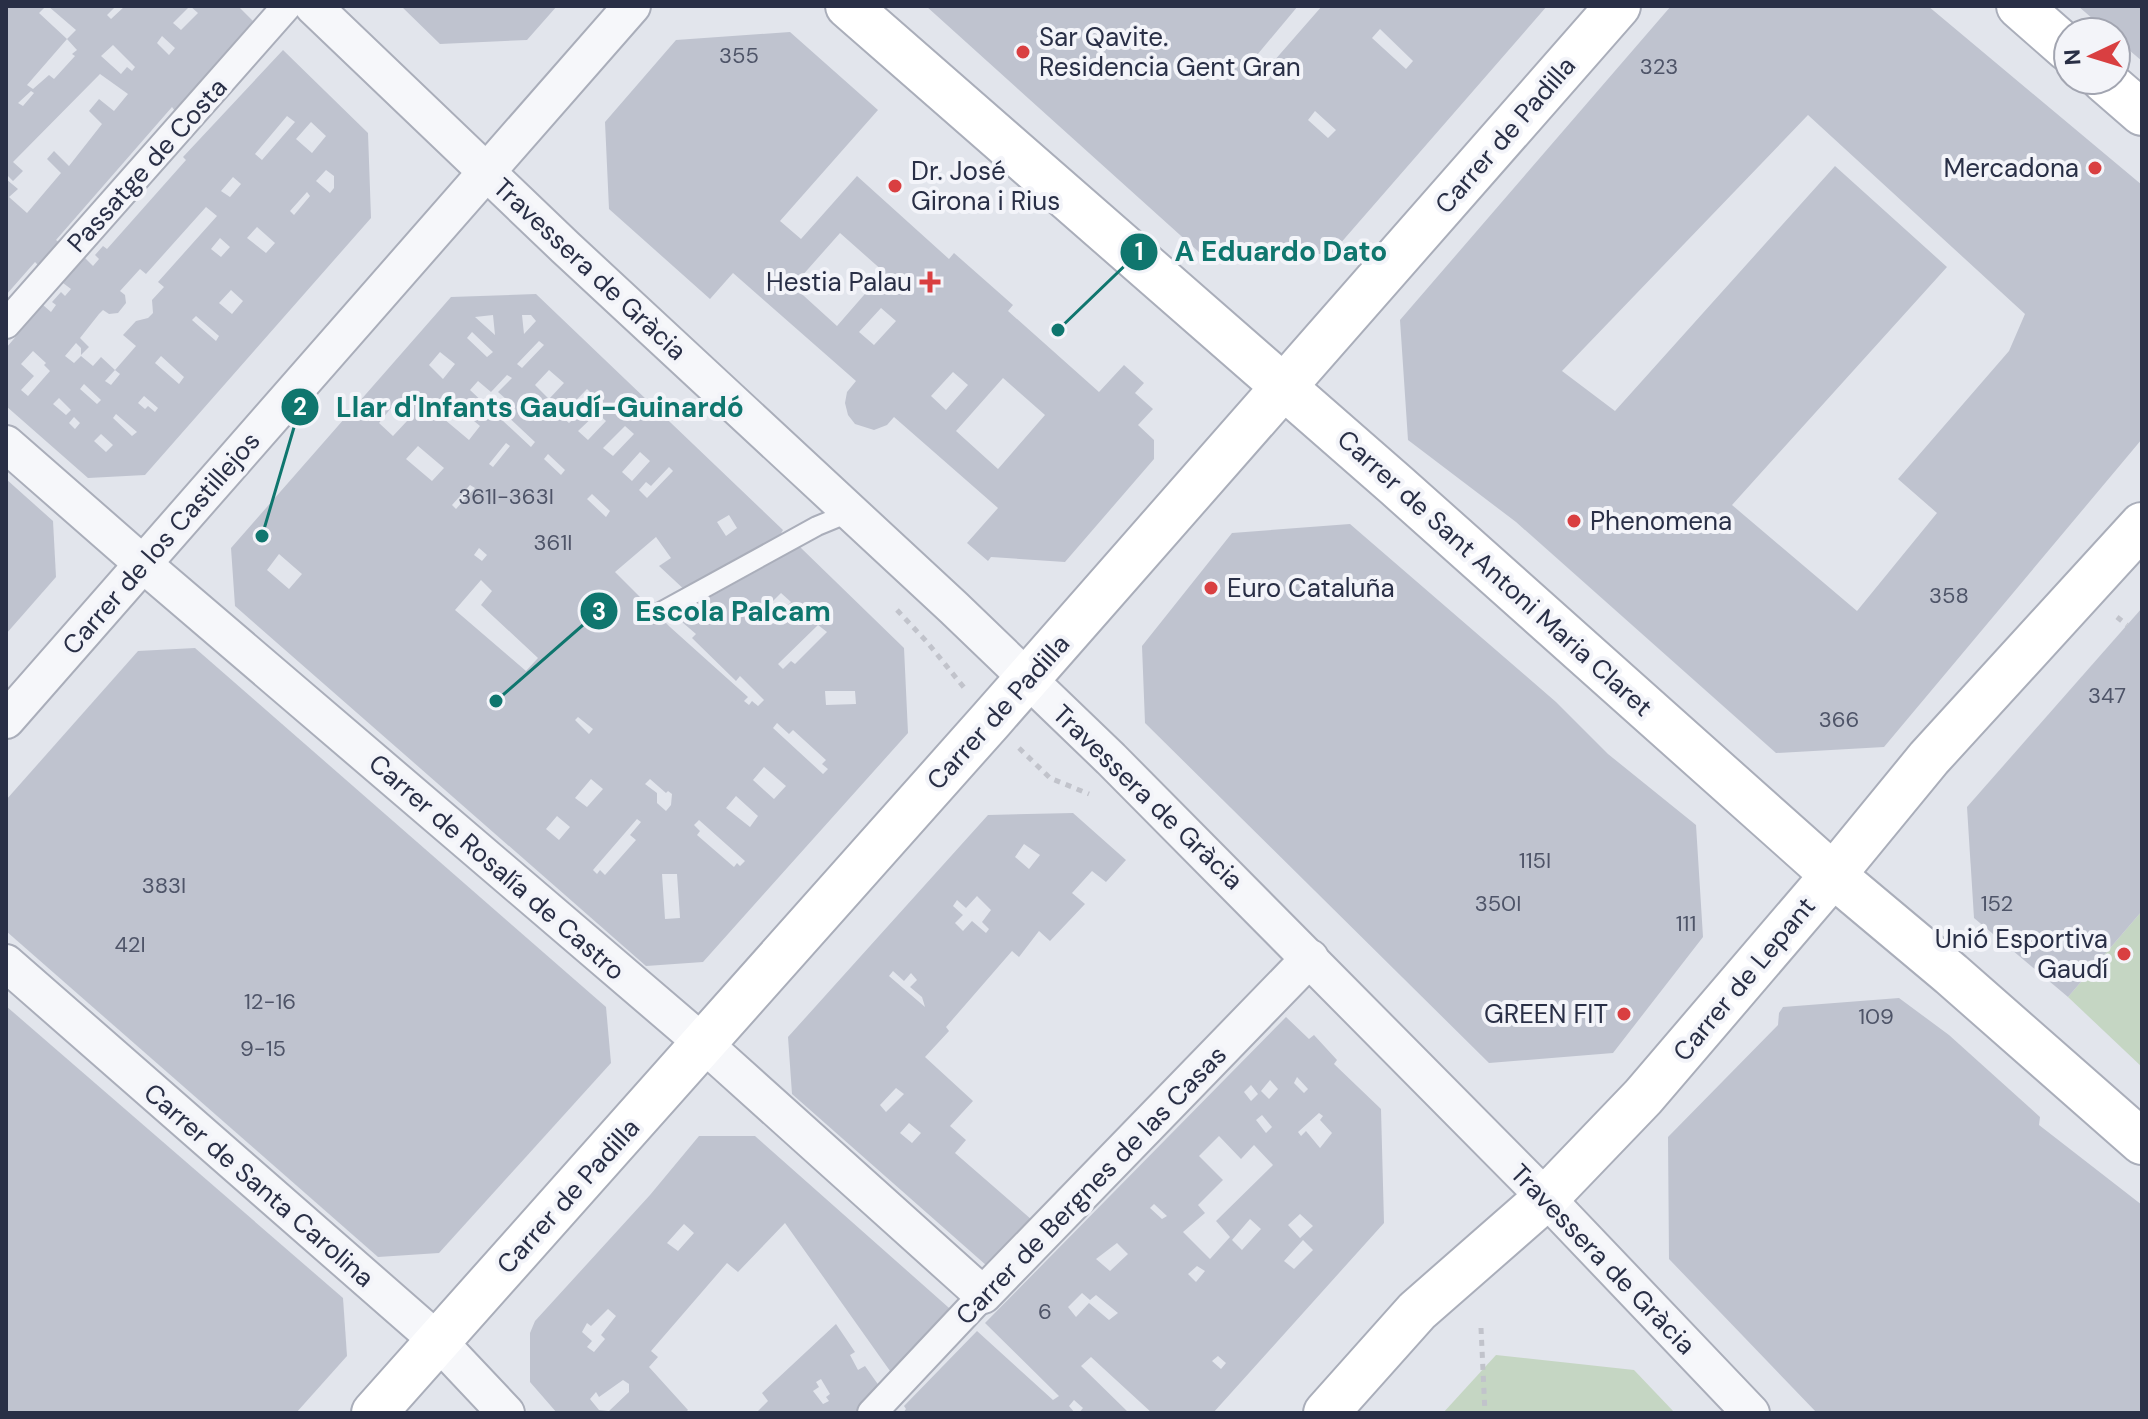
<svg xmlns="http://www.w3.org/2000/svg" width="2148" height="1419" font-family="'DM Sans',sans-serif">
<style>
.green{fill:#c5d6c3}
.building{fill:#bfc3cf;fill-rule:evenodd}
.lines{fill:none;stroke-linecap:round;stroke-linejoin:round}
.service-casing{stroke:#aaaeba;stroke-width:22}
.pedestrian-casing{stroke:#aaaeba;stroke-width:32}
.minor-casing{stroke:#aaaeba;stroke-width:40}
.secondary-casing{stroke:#aaaeba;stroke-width:48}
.path{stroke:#c1c3cb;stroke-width:5;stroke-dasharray:6 6;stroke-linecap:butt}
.service{stroke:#f6f7fa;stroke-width:18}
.pedestrian{stroke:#f6f7fa;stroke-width:28}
.minor{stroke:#f6f7fa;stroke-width:36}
.secondary{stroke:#fff;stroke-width:44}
.poi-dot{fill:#d93f41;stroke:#f3f4f9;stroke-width:3}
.labels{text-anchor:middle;stroke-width:8;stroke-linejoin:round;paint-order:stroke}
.number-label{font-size:22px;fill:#4e5468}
.poi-label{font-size:26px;fill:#292f46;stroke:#f3f4f9;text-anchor:start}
.street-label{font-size:26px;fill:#292f46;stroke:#f3f4f9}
.leader{fill:none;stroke:#0f766e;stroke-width:3}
.callout-dot{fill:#0f766e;stroke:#f3f4f9;stroke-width:3}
.mark-label{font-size:24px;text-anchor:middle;font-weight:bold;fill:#fff}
.callout-label{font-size:28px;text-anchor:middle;font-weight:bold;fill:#0f766e;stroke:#f3f4f9;stroke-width:8;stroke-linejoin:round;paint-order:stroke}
</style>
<rect width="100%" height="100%" fill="#e2e5ec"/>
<g class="green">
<path d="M2142 911V1067L2068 997Z"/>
<path d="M1496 1355 1634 1370 1675 1413H1443Z"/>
</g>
<g class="building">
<path d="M6 6H46L39 13 67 39 76 30 48 6H116L107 15 111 19 125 6H190L173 23 181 30 198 13 190 6H238L253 21 175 111 172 107 56 240 65 247 44 271 35 262 6 295V179L18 189 9 197 27 213 61 173 47 159 54 151 69 166 102 124 89 111 99 99 114 111 128 94 100 74 13 162 23 171 13 181 6 174ZM162 36 175 48 169 55 157 43ZM67 39 77 50 72 54 75 56 54 79 49 75 33 89 27 85ZM113 45 135 67 132 71 127 67 121 74 101 56ZM31 91 34 93 23 106 18 103Z"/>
<path d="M401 6 458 7 557 6 527 40 440 44Z"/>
<path d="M926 6H1298L1247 67 1260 77 1322 6H1547L1332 253 1210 262ZM1380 29 1413 61 1406 69 1372 38ZM1315 111 1336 130 1328 138 1308 120Z"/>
<path d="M1671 6H1928L2142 185V439L1884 747 1776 753 1516 522 1408 440 1400 320ZM1808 115 2025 314 2009 351 1898 479 1937 513 1857 611 1732 505 1947 267 1835 166 1615 411 1562 371Z"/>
<path d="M2078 6H2142V61L2116 39V32H2108Z"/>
<path d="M790 32 878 110 780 221 801 239 857 176 949 259 954 253 1013 305 1008 311 1099 392 1124 365 1144 383 1135 393 1153 409 1138 425 1154 440V459L1065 562 991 557 988 561 967 543 998 508 894 417 887 425 874 430 855 424 848 415 845 403 847 392 856 381 733 273 710 299 609 209 605 122 676 40ZM840 233 884 272 837 326 793 286ZM881 308 896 321 874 345 859 332ZM953 372 968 385 946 410 931 396ZM1003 378 1045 415 998 469 956 431Z"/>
<path d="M283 50 368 133 371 218 145 475 88 478 6 406V348L43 305 51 312 56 305 52 302 61 292 65 296 71 289 63 283 85 258 93 266 99 259 95 255 103 246 107 249 186 160 183 157ZM287 116 295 122 262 160 255 154ZM311 122 326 136 312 153 296 139ZM326 170 334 176V188L330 193 316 181ZM233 177 241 184 230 197 221 191ZM307 192 310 196 294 215 290 211ZM206 207 217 216 158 282 164 287 152 300 153 313 148 318 136 321 123 335 136 346 115 370 120 374 111 385 105 381 115 370 101 357 93 366 81 356 74 363 65 356 76 343 81 348V355L89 347 80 338 99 314 103 310 109 314 118 313 126 303 125 295 120 291 140 269 146 274ZM257 227 275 243 266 253 247 238ZM220 238 230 247 221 257 211 249ZM231 290 243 301 232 314 219 303ZM196 316 219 336 216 341 192 320ZM33 351 46 363 44 365 50 371 28 396 21 390 34 376 21 364ZM161 356 184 377 179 384 155 363ZM84 384 101 400 97 404 80 389ZM144 396 158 408 155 412 148 406 145 409 138 403ZM59 398 71 410 66 415 53 404ZM116 414 137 432 132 436 113 418ZM74 417 80 423 75 429 69 423ZM101 434 113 445 106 452 94 441Z"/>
<path d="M536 294 783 530 779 537 688 593 659 566 671 558 656 537 615 572 670 627 748 697 744 701 749 705 752 701 758 706 764 700 740 676 736 681 692 638 696 634 682 622 699 603 800 547 904 648 908 733 703 962 646 966 235 606 231 548 451 297ZM493 315 495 335 475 317ZM522 315H531L536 321 524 334ZM472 332 493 352 487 357 467 338ZM539 341 544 345 522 368 517 364ZM440 352 455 364 443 379 429 365ZM549 370 564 383 549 399 535 385ZM507 375 512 378 498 392 514 406 505 414 535 442 531 447 470 390 478 381 491 392ZM587 389 591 393 573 412 578 415 569 423 561 416ZM456 406 480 426 469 440 444 419ZM391 408 407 421 393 436 379 423ZM597 413 606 421 588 440 578 431ZM625 426 634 434 613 456 603 448ZM506 443 510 446 493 467 489 464ZM418 446 444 468 432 481 406 459ZM640 452 650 461 632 481 622 472ZM548 454 565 470 561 475 544 459ZM669 467 673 471 647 498 639 490 646 482 651 486ZM470 485 475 488 456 509 452 505ZM592 494 610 511 606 517 587 499ZM729 515 737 528 726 536 717 522ZM479 548 487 555 482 561 474 555ZM279 554 302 574 289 589 267 570ZM481 580 492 591 481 605 538 658 526 671 455 610ZM781 593 791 602 771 623 761 613ZM818 625 827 632 795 664 791 661 783 669 778 664ZM825 691H855L856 704 826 705ZM578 717 593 729 589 734 575 720ZM777 723 789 734 793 730 826 760 822 764 828 769 823 774 773 728ZM764 767 786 786 774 799 753 780ZM591 779 603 789 587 807 575 798ZM650 779 666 793 668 791 672 794 671 805 666 811 657 803V793L645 784ZM736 796 758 816 750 827 726 808ZM557 816 570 827 559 840 546 829ZM637 819 641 822 630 835 636 840 605 875 600 870 597 874 593 870ZM699 820 745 861 740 866 737 863 734 867 697 835 700 831 694 825ZM662 874H677L680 918 665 919Z"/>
<path d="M6 479 53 521 56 577 6 634Z"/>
<path d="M1350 524 1556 702 1608 754 1696 825 1703 937 1613 1053 1489 1063 1145 723 1142 646 1232 533Z"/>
<path d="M2142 608V911L2068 997 1974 918 1967 807Z"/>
<path d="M195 648 606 1007 611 1063 439 1253 378 1257 6 931V800L138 651Z"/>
<path d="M1073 813 1126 860 1106 882 1092 871 1072 893 1085 904 1050 941 1039 931 1019 957 1012 951 946 1027 949 1031 925 1057 973 1101 950 1126 966 1140 955 1153 1040 1227 995 1273 792 1094 788 1037 988 815ZM1024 844 1040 855 1029 869 1015 857ZM977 896 991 910 982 922 989 929 986 933 972 921 963 931 955 923 963 915 953 906 957 900 966 908ZM893 971 904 981 911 973 917 980 910 987 922 997 925 1007 889 976ZM896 1088 904 1094 886 1112 880 1105ZM909 1123 921 1133 912 1143 900 1133Z"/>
<path d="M1899 998 1949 1035 2040 1117 2039 1125 2142 1205V1413H1817L1669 1259 1668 1137 1778 1025 1779 1013 1783 1007Z"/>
<path d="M6 1006 343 1298 347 1356 296 1413H6Z"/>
<path d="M1286 1017 1309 1039 1314 1035 1337 1060 1334 1064 1381 1109 1384 1223 1213 1413H1152L1091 1357 1081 1366 1129 1413H1079L1083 1408 1074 1400 1069 1406 1075 1413H903L906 1409 904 1406 977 1331 1053 1400 1059 1396 985 1323ZM1297 1077 1308 1089 1304 1093 1294 1083ZM1270 1080 1278 1089 1269 1099 1261 1091ZM1251 1085 1258 1094 1251 1101 1244 1092ZM1319 1113 1323 1116 1320 1120 1332 1133 1320 1148 1306 1131 1301 1136 1298 1132ZM1262 1115 1272 1127 1266 1133 1256 1120ZM1219 1136 1241 1159 1254 1145 1273 1165 1216 1221 1230 1237 1210 1259 1183 1232 1205 1213 1198 1205 1223 1180 1199 1156ZM1154 1204 1167 1216 1162 1219 1150 1208ZM1300 1214 1313 1226 1300 1238 1288 1225ZM1250 1219 1261 1229 1242 1250 1232 1240ZM1303 1240 1313 1250 1294 1269 1284 1261ZM1117 1243 1128 1254 1110 1271 1096 1259ZM1197 1266 1205 1271 1196 1282 1188 1274ZM1082 1293 1090 1300 1096 1295 1118 1313 1109 1320 1089 1303 1076 1317 1068 1307ZM1218 1356 1226 1363 1221 1369 1212 1361Z"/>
<path d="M699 1136H755L957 1315 895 1378 785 1223 738 1272 727 1263 651 1351 658 1357 649 1367 688 1410 685 1413H557L530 1382V1333L535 1321 650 1195ZM684 1224 694 1233 678 1251 667 1243ZM608 1309 616 1316 601 1335 605 1339 594 1352 587 1347 592 1341 582 1332 587 1323 591 1326ZM623 1380 629 1384V1392L609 1411 599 1410 590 1399 596 1392 599 1397Z"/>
<path d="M836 1324 855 1352 850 1355 858 1370 865 1366 882 1390 860 1413H756L768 1401 762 1393ZM821 1379 830 1394 826 1397 829 1401 823 1404 813 1391 819 1387 816 1382Z"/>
</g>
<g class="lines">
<defs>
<path id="service" d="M657 614 817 526 851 512"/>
<g id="pedestrian">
<path d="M6 324 287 6"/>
<path d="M872 1413 983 1295"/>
</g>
<g id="minor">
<path d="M313 6 565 247 954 608 1111 759 1546 1198 1751 1413"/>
<path d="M6 444 143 564 704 1044 983 1295 1310 958"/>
<path d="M6 720 632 6"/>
<path d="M6 963 439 1342 506 1413"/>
</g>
<g id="secondary">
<path d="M848 6 1396 485 1833 875 1951 974 2142 1142"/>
<path d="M2019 6 2068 49"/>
<path d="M2104 80 2142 113"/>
<path d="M374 1413 991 720 1618 6"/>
<path d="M1326 1413 1417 1311 1546 1198 1643 1097 1833 875 1929 758 2142 525"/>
</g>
</defs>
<use href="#service" class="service-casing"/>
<use href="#pedestrian" class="pedestrian-casing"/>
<use href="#minor" class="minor-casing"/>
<use href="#secondary" class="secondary-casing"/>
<g class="path">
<path d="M897 610 927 642 966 690"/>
<path d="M2117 617 2127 625"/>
<path d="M1019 748 1050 778 1089 794"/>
<path d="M1481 1328 1485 1413"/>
</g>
<use href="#service" class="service"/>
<use href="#pedestrian" class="pedestrian"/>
<use href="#minor" class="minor"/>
<use href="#secondary" class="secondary"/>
</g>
<g class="poi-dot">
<circle cx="1023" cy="52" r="8"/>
<circle cx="2095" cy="168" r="8"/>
<circle cx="895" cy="186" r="8"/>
<path d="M926 270h8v8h8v8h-8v8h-8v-8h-8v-8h8z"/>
<circle cx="1574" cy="521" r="8"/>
<circle cx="1211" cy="588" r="8"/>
<circle cx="2124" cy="954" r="8"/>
<circle cx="1624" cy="1014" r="8"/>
</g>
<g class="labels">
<g class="number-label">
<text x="739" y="63">355</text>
<text x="1659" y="74">323</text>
<text x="506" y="504">361I-363I</text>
<text x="553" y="550">361I</text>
<text x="1949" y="603">358</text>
<text x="2107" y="703">347</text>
<text x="1839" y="727">366</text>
<text x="1535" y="868">115I</text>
<text x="164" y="893">383I</text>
<text x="1498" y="911">350I</text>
<text x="1997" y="911">152</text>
<text x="1686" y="931">111</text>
<text x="130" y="952">42I</text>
<text x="270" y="1009">12-16</text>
<text x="1876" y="1024">109</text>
<text x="263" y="1056">9-15</text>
<text x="1045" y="1319">6</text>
</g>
<g class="poi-label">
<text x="1039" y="46">Sar Qavite.<tspan x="1039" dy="30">Residencia Gent Gran</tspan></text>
<text x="2079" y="177" text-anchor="end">Mercadona</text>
<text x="911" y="180">Dr. José<tspan x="911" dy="30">Girona i Rius</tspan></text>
<text x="912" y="291" text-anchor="end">Hestia Palau</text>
<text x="1590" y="530">Phenomena</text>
<text x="1227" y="597">Euro Cataluña</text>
<text x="2108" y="948" text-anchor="end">Unió Esportiva<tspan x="2108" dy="30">Gaudí</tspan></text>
<text x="1608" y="1023" text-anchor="end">GREEN FIT</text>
</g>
<g class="street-label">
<text transform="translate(1505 135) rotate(-49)" y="9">Carrer de Padilla</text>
<text transform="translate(147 165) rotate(-48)" y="9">Passatge de Costa</text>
<text transform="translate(590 269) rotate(43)" y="9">Travessera de Gràcia</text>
<text transform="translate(161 543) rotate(-49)" y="9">Carrer de los Castillejos</text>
<text transform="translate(1495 573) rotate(42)" y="9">Carrer de Sant Antoni Maria Claret</text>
<text transform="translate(998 712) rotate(-48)" y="9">Carrer de Padilla</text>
<text transform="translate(1148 797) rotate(44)" y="9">Travessera de Gràcia</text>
<text transform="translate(497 867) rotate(41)" y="9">Carrer de Rosalía de Castro</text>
<text transform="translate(1744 979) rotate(-50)" y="9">Carrer de Lepant</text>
<text transform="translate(259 1185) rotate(41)" y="9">Carrer de Santa Carolina</text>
<text transform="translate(1091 1185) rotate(-46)" y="9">Carrer de Bergnes de las Casas</text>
<text transform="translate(568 1196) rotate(-48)" y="9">Carrer de Padilla</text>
<text transform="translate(1603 1259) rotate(46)" y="9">Travessera de Gràcia</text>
</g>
</g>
<path class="leader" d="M1058 330L1139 252M262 536L300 407M496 701L599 611"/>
<g class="callout-dot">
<circle cx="1058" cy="330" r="8"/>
<circle cx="262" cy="536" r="8"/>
<circle cx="496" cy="701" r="8"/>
<circle cx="1139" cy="252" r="20"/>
<circle cx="300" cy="407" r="20"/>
<circle cx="599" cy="611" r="20"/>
</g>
<g class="mark-label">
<text x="1139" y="260">1</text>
<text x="300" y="415">2</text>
<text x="599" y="620">3</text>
</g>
<g class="callout-label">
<text x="1281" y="261">A Eduardo Dato</text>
<text x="540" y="417">Llar d'Infants Gaudí-Guinardó</text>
<text x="733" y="621">Escola Palcam</text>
</g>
<rect width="2148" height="1419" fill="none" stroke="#292f46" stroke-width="16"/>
<g transform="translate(2092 56) rotate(266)"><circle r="38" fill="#f3f4f9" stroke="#a2a5b1" stroke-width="2"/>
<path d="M0-6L14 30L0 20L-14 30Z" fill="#d93f41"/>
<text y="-12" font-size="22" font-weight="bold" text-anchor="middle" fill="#292f46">N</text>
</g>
</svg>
